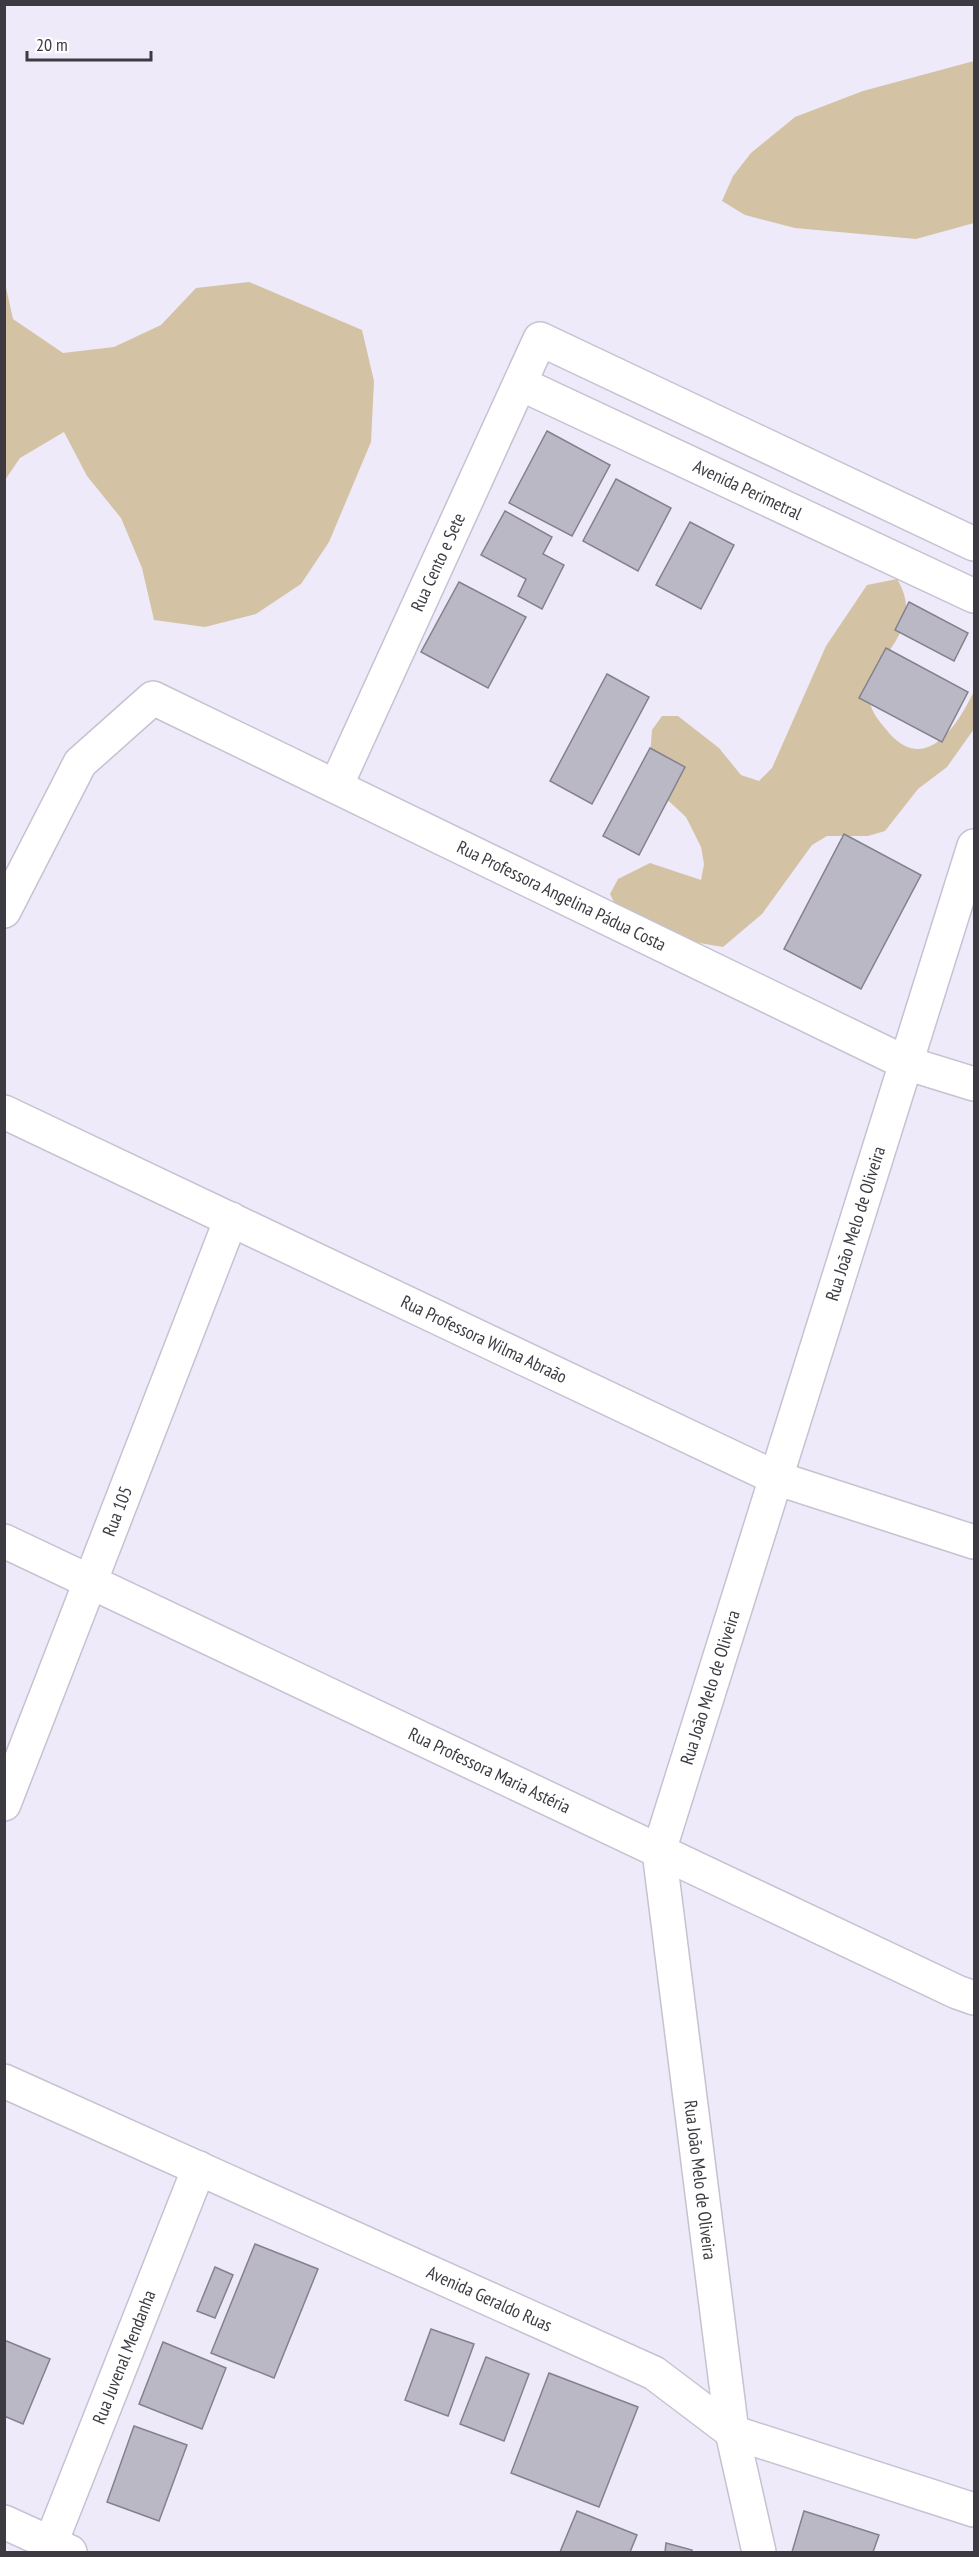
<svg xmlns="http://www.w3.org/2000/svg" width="979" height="2557" font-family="'PT Sans Narrow',sans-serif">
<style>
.green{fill:#d3c3a4}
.building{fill:#bbb8c6;stroke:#84818e;stroke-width:1.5}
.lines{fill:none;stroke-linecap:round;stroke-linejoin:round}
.minor-casing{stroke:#c6c2d1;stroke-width:36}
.minor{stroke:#fff;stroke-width:33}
.labels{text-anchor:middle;stroke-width:5;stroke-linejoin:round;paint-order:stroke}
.street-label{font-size:18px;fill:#3d3b41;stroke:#fff}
</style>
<rect width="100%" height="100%" fill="#eeeaf9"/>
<g class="green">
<path d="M974 61V223L916 239 795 228 745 215 722 201 733 176 751 153 795 117 863 91Z"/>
<path d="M249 282 362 330 374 381 371 442 329 542 301 584 256 614 205 627 154 620 142 568 121 518 87 476 64 432 20 458 5 480V283L13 319 63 353 114 347 161 325 196 288Z"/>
<path d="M897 579C930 634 863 659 870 702 872 714 881 723 889 733 926 775 958 725 974 691V729L947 767 918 789 885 831 868 836H827L812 845 762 914 723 947 682 940 617 908 610 894 618 879 650 863 701 880 704 864 701 847 686 817 659 792 650 756 652 730 662 716H678L719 748 741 775 759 781 772 768 826 646 867 585Z"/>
</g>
<g class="building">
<path d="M547 431 610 465 572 536 509 503Z"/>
<path d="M616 479 671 508 638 571 583 541Z"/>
<path d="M505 511 552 537 543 554 564 565 542 609 518 596 526 579 481 555Z"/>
<path d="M690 522 734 545 701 609 656 585Z"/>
<path d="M459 582 526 617 488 688 421 652Z"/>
<path d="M909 602 968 633 954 661 895 630Z"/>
<path d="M886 648 968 692 942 742 859 698Z"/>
<path d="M607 674 649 697 592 804 550 781Z"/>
<path d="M650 748 685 767 639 855 603 836Z"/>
<path d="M844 834 921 875 861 989 784 949Z"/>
<path d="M255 2244 318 2269 274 2378 211 2353Z"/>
<path d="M215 2267 233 2275 215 2318 197 2311Z"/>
<path d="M431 2329 474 2344 448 2416 405 2400Z"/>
<path d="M4 2340 50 2359 23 2424 4 2416Z"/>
<path d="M163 2342 226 2368 202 2429 139 2404Z"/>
<path d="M486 2357 529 2374 504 2441 460 2424Z"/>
<path d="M549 2373 638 2407 599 2507 511 2473Z"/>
<path d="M134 2426 187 2445 159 2521 107 2502Z"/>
<path d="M577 2511 637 2535 630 2552H560Z"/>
<path d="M804 2511 879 2535 873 2552H792Z"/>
<path d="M666 2543 692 2550V2552H665Z"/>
</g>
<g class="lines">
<defs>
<g id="minor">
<path id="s1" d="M521 384 974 596"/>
<path id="s2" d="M336 786 540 339 974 544"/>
<path id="s3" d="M4 911 80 763 153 698 906 1063 974 1084"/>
<path id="s4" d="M4 1112 776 1478 974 1542"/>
<path id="s5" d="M4 1541 957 1992 974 1998"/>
<path id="s6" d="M4 1804 231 1219"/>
<path id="s7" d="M4 2081 654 2373 732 2432 974 2510"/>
<path d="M4 2522 70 2552"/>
<path id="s8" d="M50 2545 199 2168"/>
<path id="s9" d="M759 2552 732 2432 659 1851 974 846"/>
</g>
</defs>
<use href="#minor" class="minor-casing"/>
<use href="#minor" class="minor"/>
</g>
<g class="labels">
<g class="street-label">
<text dy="6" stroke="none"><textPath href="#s1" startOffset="250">Avenida Perimetral</textPath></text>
<text dy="6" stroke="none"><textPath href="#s2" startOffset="246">Rua Cento e Sete</textPath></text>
<text dy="6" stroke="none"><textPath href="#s3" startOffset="718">Rua Professora Angelina Pádua Costa</textPath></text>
<text dy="6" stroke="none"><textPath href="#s9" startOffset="1366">Rua João Melo de Oliveira</textPath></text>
<text dy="6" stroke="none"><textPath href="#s4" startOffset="531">Rua Professora Wilma Abraão</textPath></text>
<text dy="6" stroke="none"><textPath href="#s6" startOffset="314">Rua 105</textPath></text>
<text dy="6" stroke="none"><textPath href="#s9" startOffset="880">Rua João Melo de Oliveira</textPath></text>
<text dy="6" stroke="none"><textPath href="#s5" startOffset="537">Rua Professora Maria Astéria</textPath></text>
<text transform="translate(700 2180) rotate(83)" y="6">Rua João Melo de Oliveira</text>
<text dy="6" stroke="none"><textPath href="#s7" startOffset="532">Avenida Geraldo Ruas</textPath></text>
<text dy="6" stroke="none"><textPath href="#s8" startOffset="202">Rua Juvenal Mendanha</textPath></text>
</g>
</g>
<rect width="979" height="2557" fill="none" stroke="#3d3b41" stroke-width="12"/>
<path d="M27 51v9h124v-9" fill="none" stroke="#3d3b41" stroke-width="3"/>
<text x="36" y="51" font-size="18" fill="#3d3b41" stroke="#ffffff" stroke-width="4.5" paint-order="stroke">20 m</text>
</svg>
